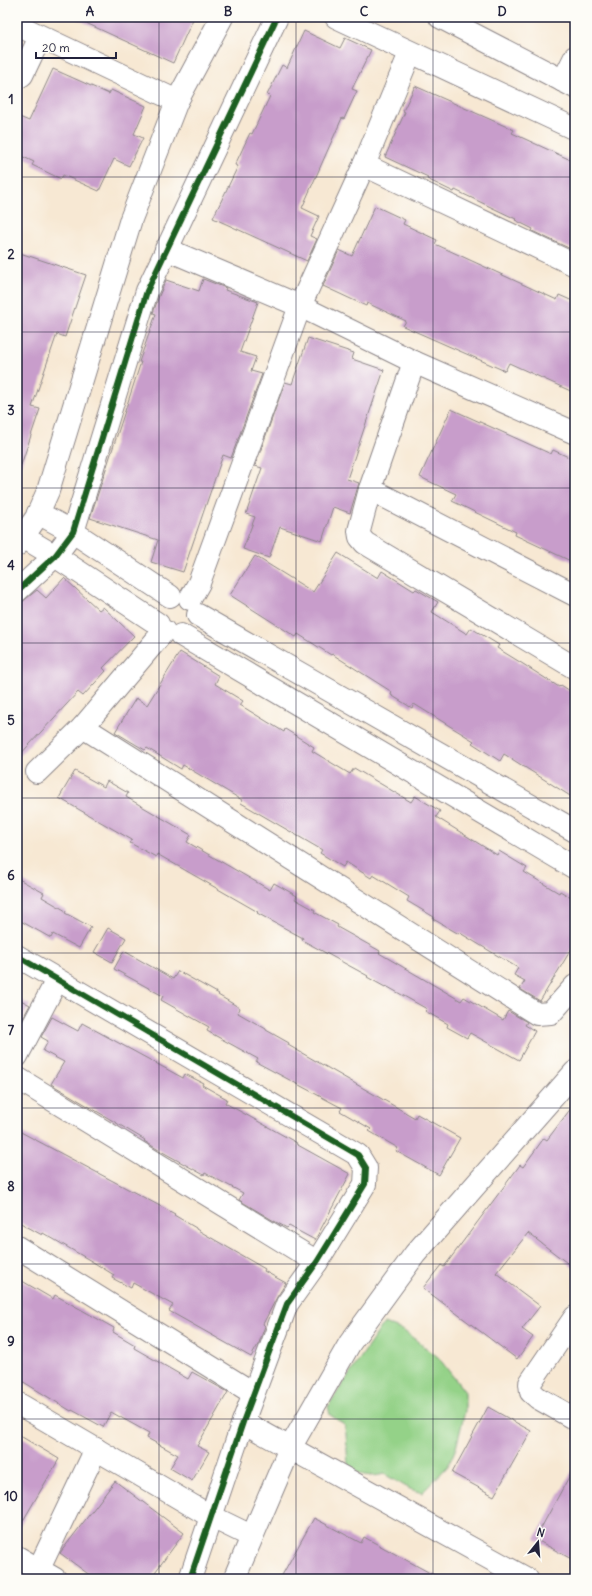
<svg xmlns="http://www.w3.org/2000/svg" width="592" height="1596" font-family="Delius,sans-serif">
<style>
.green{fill:#94d288;stroke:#5b7a62}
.building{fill:#c89dcb}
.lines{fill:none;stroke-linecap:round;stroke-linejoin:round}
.street-casing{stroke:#8c8587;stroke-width:24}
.street{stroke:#fff;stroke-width:22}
.cycleway-casing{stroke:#fdfcf7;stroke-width:8}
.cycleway{stroke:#1b5e20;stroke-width:6}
.grid{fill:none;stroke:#22223b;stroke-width:1;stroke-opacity:0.55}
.neatline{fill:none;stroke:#22223b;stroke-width:1.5}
.grid-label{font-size:13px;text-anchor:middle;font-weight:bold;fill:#22223b}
</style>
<rect width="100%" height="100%" fill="#fdfcf7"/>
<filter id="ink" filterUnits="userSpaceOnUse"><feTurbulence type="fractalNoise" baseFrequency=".025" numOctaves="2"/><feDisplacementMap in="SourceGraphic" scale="8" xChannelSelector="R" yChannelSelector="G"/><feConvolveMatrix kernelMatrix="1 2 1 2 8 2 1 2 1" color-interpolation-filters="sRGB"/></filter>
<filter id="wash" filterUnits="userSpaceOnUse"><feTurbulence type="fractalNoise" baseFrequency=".012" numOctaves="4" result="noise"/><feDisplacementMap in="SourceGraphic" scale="16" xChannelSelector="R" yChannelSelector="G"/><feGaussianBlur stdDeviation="0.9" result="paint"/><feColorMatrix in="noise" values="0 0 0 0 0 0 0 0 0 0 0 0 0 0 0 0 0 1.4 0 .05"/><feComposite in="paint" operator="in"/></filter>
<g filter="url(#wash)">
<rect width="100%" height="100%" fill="#f7e8d3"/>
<path class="green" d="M384 1323 404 1331 438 1357 465 1392V1411L456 1448 448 1466 422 1493 410 1489 384 1474C371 1478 359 1475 348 1467L346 1434 344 1424 330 1415 328 1406Z"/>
<g id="blocks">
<g class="building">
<path d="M73 17H194L173 63Z"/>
<path d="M304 31 340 48 345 38 371 50 352 89 357 91 344 119 342 118 302 208 319 216 310 236 317 239 307 261 213 218 238 166 235 165 250 133 252 134 270 96 267 95 282 65 287 68Z"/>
<path d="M53 69 109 94 111 90 146 106 134 134 143 138 129 166 114 159 99 191 63 175 61 179 32 165 34 162 17 154V116L29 121Z"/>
<path d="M415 86 514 130 512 133 575 162V251L532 231 533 229 515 220 516 219 455 190 454 192 427 179 428 177 385 157 405 112 403 111Z"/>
<path d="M375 206 405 220 403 224 437 240 435 244 557 300 559 295 575 302V393L509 363 505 371 403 326 406 321 367 303 366 306 323 286 339 250 352 256Z"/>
<path d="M17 252 86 275 65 337 57 334 46 366 32 407 40 409 21 465H17Z"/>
<path d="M203 279 226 288 225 290 258 302 240 352 256 357 251 371 262 374 231 458 223 455 183 572 151 562 158 540 90 518 141 362H139L156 314 153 313 159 296 166 280 199 291Z"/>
<path d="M308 338 354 353 352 359 384 370 347 479 359 483 350 513 333 507 322 541 280 527 269 558 243 549 255 517 246 514 262 468 255 466 285 382 292 384Z"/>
<path d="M451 409 551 454 553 450 575 460V563L515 535 516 532 452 501 456 494 420 477Z"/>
<path d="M338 553 378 578 382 571 414 591 416 589 438 602 432 612 467 634 471 628 499 645 497 648 523 664 559 687 561 685 575 694V799L504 754 500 761 472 743 474 741 414 704 412 708 391 695 392 692 332 654 331 655 298 634 296 637 230 595 255 556 313 592Z"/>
<path d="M64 578 99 610 103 607 134 636 103 668 106 671 83 696 78 692 17 758V606L37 590 46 598Z"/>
<path d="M180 652 219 676 215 684 243 701 240 705 284 732 285 729 314 747 312 751 350 774 354 768 411 802 415 796 440 811 436 817 497 855 499 851 527 868 524 872 559 893 560 891 575 900V943L540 1001 520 989 525 981 514 975 518 968 460 933 459 934 433 919 434 917 407 901 409 897 373 875 371 878 346 862 343 867 320 853 322 850 241 803 242 800 183 765 181 769 147 748 145 750 115 732 136 698 147 705Z"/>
<path d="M75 771 104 787 107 781 128 793 126 797 191 835 187 842 270 890 274 883 297 896 295 899 315 910 314 912 338 925 337 927 380 951 379 953 461 1001 464 997 503 1020 508 1011 527 1022 525 1025 535 1031 519 1060 470 1033 467 1038 447 1027 448 1024 425 1011 427 1009 386 986 385 987 367 977 368 976 302 940 303 938 257 913 258 912 157 854 156 857 130 843 132 840 59 798Z"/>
<path d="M17 878 44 893 42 897 66 911 65 913 91 927 79 948 53 934 51 938 17 919Z"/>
<path d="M108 928 126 938 112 962 94 952Z"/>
<path d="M124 951 173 979 178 971 219 994 218 995 240 1008 238 1013 266 1029V1030L289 1043 288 1045 415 1118 417 1114 460 1138 439 1175 396 1151 398 1148 369 1131 371 1129 340 1111 342 1108 256 1062 258 1059 207 1031 209 1027 161 1000 163 996 114 969Z"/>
<path d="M17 998 30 1005 19 1025 17 1024Z"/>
<path d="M52 1017 78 1031 82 1023 183 1078 185 1074 203 1083 202 1085 227 1099 225 1103 297 1143 296 1144 350 1174 315 1240 289 1226 287 1228 274 1221 239 1200 243 1193 205 1173 204 1175 157 1149 144 1141 145 1140 51 1084 64 1062 43 1051 48 1041 41 1037Z"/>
<path d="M575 1103V1269L528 1233 496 1273 540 1306 522 1329 533 1337 517 1359 423 1288 441 1265 444 1267 520 1165 523 1167 544 1138 547 1140Z"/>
<path d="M17 1130 175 1214 174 1215 196 1228V1229L265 1269 264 1271 286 1283 277 1297 263 1324 265 1326 259 1343 251 1357 169 1311 173 1305 133 1283 131 1288 112 1278 114 1275 93 1262 43 1233 42 1235 17 1221Z"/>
<path d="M17 1278 53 1299 55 1295 114 1328 113 1332 135 1345 134 1348 188 1379 192 1372 228 1392 197 1446 209 1452 192 1481 170 1468 178 1455 147 1438 149 1433 111 1412 103 1427 72 1410 71 1411 17 1378Z"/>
<path d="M488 1407 531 1431 494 1496 452 1473Z"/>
<path d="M17 1434 59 1459 17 1531Z"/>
<path d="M575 1466V1561L535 1539Z"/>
<path d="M115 1481 184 1533 150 1579H95L60 1553Z"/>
<path d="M314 1518 361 1543 364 1537 441 1579H280Z"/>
</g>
</g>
</g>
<g filter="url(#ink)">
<use href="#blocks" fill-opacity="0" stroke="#8c8587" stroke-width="1"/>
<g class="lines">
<defs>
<g id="street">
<path d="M336 17 575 129"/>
<path d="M440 17 575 87"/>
<path d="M17 25 177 101"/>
<path d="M17 78 22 75 40 37"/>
<path d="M563 81 575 57"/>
<path d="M364 165 575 265"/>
<path d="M166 249 300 306 414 362 575 433"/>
<path d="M414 362 370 489 359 531 360 537 365 543 575 668"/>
<path d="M370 489 575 595"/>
<path d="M38 513 73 532 170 596"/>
<path d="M23 537 55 556 158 624"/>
<path d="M17 545 36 518 48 491 131 219 177 101 222 17"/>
<path d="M17 591 55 556 73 532 147 291 277 17"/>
<path d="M190 599 199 583 300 306 364 165 410 53"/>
<path d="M198 615 575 831"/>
<path d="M181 635 575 868"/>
<path d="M83 727 537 1014 551 1013 575 986"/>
<path d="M37 772 83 727 164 631"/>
<path d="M17 956 358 1155 366 1168 365 1184 317 1262 287 1304 243 1422 190 1579"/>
<path d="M17 1056 57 980"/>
<path d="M17 1078 317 1262"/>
<path d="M17 1247 253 1393"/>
<path d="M575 1317 530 1383 531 1392 538 1398 575 1419"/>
<path d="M17 1403 210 1516 251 1536"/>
<path d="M243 1422 527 1579"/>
<path d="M17 1557 55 1579"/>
<path d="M34 1579 96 1449"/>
<path d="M234 1579 290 1448 350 1343 415 1254 575 1072"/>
</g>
</defs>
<use href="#street" class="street-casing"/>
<use href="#street" class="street"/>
<defs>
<g id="cycleway">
<path d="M17 591 55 556 73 532 147 291 277 17"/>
<path d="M17 956 358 1155 366 1168 365 1184 317 1262 287 1304 243 1422 190 1579"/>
</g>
</defs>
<use href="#cycleway" class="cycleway-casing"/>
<use href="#cycleway" class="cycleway"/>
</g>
</g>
<path class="grid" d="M159 17V1579M296 17V1579M433 17V1579M17 177H575M17 332H575M17 488H575M17 643H575M17 798H575M17 953H575M17 1108H575M17 1264H575M17 1419H575"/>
<rect width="592" height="1596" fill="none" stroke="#fdfcf7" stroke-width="44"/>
<g transform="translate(538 1542) rotate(17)" stroke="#fdfcf7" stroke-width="3" paint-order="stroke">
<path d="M0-3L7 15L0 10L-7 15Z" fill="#22223b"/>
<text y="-6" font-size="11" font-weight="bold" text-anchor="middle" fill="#22223b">N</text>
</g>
<path d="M36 52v6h80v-6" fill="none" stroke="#22223b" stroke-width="2"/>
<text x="42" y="52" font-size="12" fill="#22223b" stroke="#fdfcf7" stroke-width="3" paint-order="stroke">20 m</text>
<rect x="22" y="22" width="548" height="1552" class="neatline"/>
<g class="grid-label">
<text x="90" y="16">A</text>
<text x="228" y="16">B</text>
<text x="364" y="16">C</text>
<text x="502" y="16">D</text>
<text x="11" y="104">1</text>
<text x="11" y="259">2</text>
<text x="11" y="415">3</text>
<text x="11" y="570">4</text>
<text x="11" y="725">5</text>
<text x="11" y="880">6</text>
<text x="11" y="1035">7</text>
<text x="11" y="1191">8</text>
<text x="11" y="1346">9</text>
<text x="11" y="1501">10</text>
</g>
</svg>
